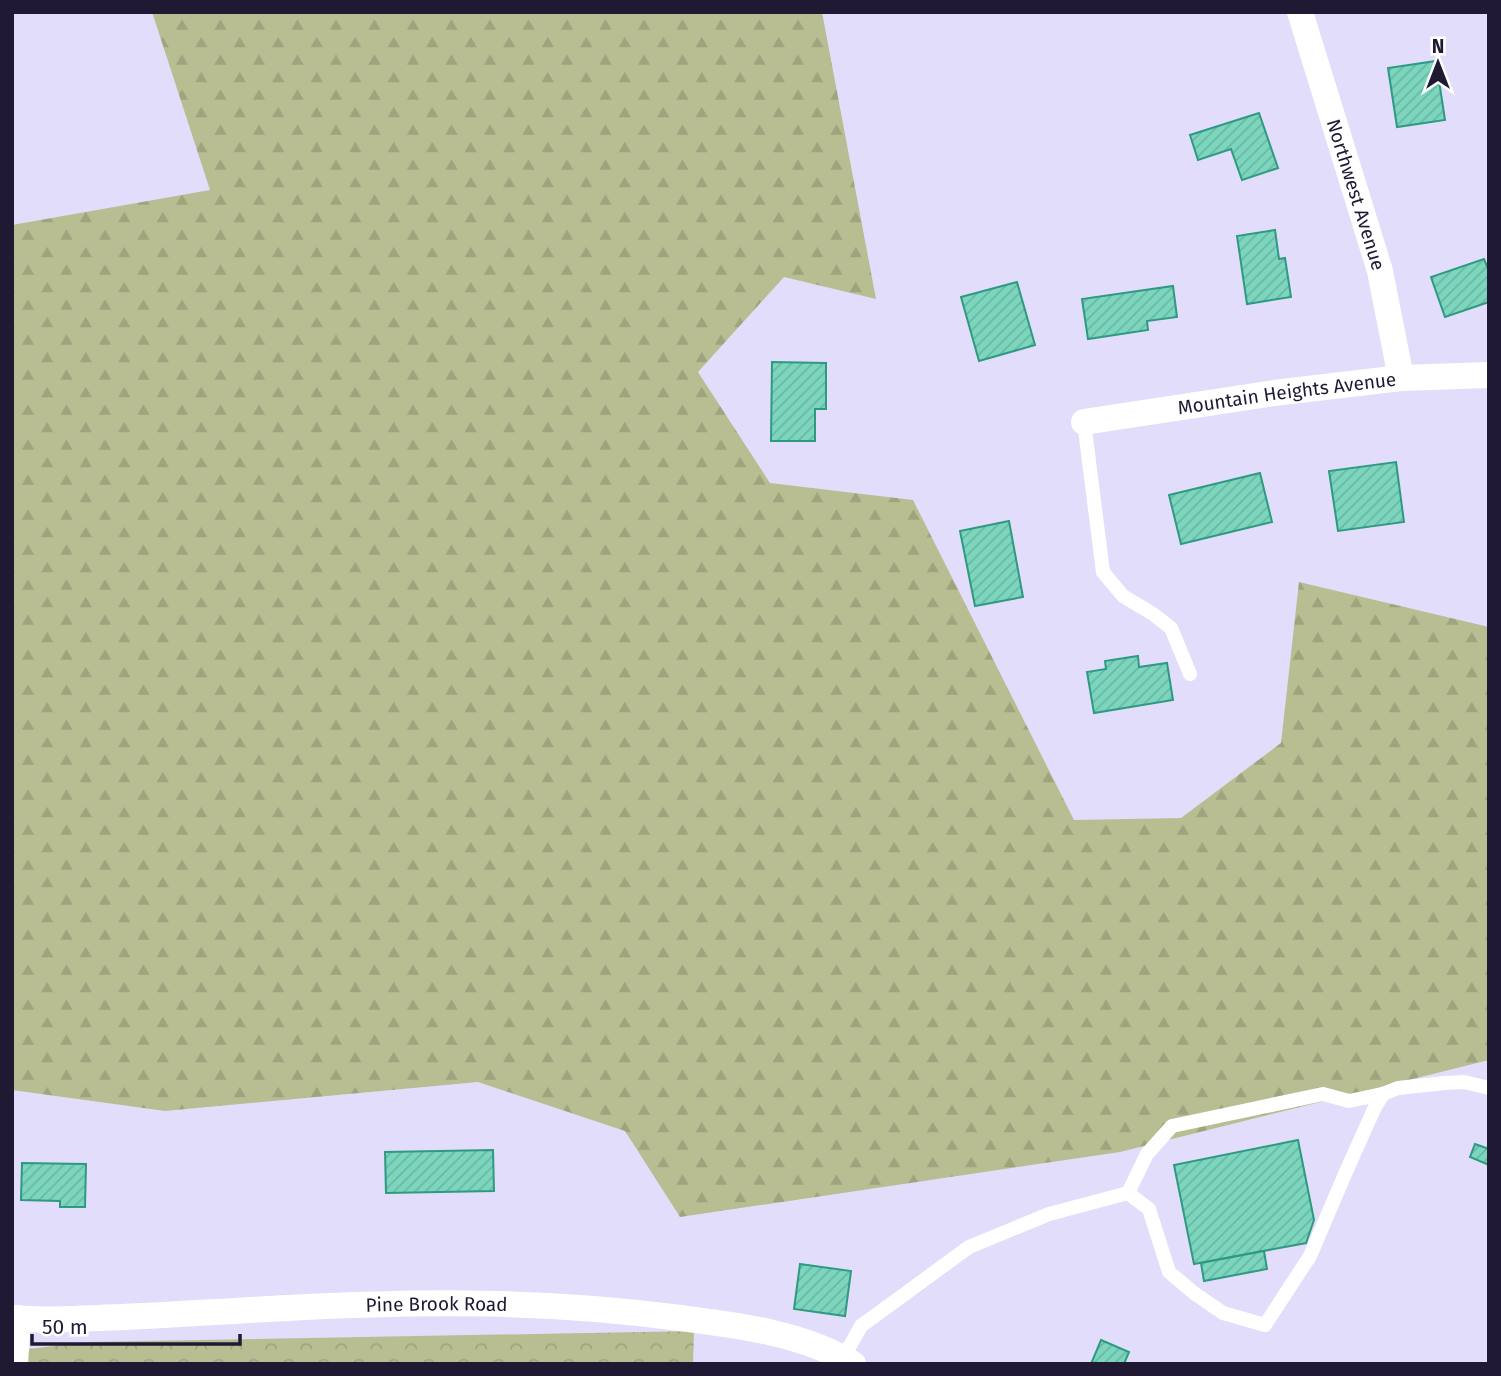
<svg xmlns="http://www.w3.org/2000/svg" width="1501" height="1376" font-family="'Fira Sans',sans-serif">
<style>
.forest{fill:url(#forest-firs)}
.park{fill:url(#park-crowns)}
.building{fill:url(#building-hatch);stroke:#2e9a81;stroke-width:2}
.lines{fill:none;stroke-linecap:round;stroke-linejoin:round}
.lane{stroke:#fff;stroke-width:14}
.street{stroke:#fff;stroke-width:26}
.labels{text-anchor:middle;stroke-width:5;stroke-linejoin:round;paint-order:stroke}
.street-label{font-size:19px;fill:#201934;stroke:#fff}
</style>
<defs>
<pattern id="forest-firs" width="22" height="20" patternUnits="userSpaceOnUse" patternTransform="scale(1.75)"><rect width="22" height="20" fill="#b9be92"/><path d="M5 1l3.5 6h-7zM16 11l3.5 6h-7z" fill="#9fa37e"/></pattern>
<pattern id="park-crowns" width="20" height="18" patternUnits="userSpaceOnUse" patternTransform="scale(1.75)"><rect width="20" height="18" fill="#b9be92"/><path d="M2 6a3 3 0 1 1 6 0M12 15a3 3 0 1 1 6 0" fill="none" stroke="#9fa37e"/></pattern>
<pattern id="building-hatch" width="6" height="6" patternUnits="userSpaceOnUse" patternTransform="scale(1.75)"><rect width="6" height="6" fill="#7cd6bd"/><path d="M-1 1l2-2M0 6l6-6M5 7l2-2" fill="none" stroke="#6bb7a3"/></pattern>
</defs>
<rect width="100%" height="100%" fill="#e2ddfb"/>
<path class="forest" d="M152 12H822L876 299 784 277 698 372 770 483 913 500 1074 820 1181 818 1281 743 1299 582 1489 627V1060L1120 1152 680 1217 625 1131 478 1082 165 1111 12 1090V225L210 190Z"/>
<path class="park" d="M694 1331 693 1364H12L28 1349 89 1342Z"/>
<g class="building">
<path d="M1436 61 1445 120 1397 127 1388 68Z"/>
<path d="M1259 113 1278 168 1242 180 1231 149 1198 160 1190 135Z"/>
<path d="M1275 230 1279 259 1285 258 1291 297 1247 304 1237 236Z"/>
<path d="M1484 259 1489 271V302L1445 317 1431 277Z"/>
<path d="M1017 282 1035 345 979 361 961 297Z"/>
<path d="M1173 286 1177 317 1147 321 1148 330 1088 339 1082 299Z"/>
<path d="M772 362 826 363V409H815V441H771Z"/>
<path d="M1396 462 1404 522 1338 531 1329 471Z"/>
<path d="M1260 473 1272 522 1181 544 1169 495Z"/>
<path d="M1009 521 1023 597 975 606 960 531Z"/>
<path d="M1138 656 1139 667 1167 663 1173 700 1094 713 1087 672 1106 669 1105 661Z"/>
<path d="M1298 1140 1314 1220 1306 1243 1194 1264 1174 1165Z"/>
<path d="M1475 1144 1489 1149V1165L1470 1157Z"/>
<path d="M493 1150 494 1191 386 1193 385 1152Z"/>
<path d="M22 1163 86 1164 85 1207H60V1201L21 1200Z"/>
<path d="M1264 1251 1267 1269 1204 1281 1201 1263Z"/>
<path d="M800 1264 851 1271 845 1316 794 1309Z"/>
<path d="M1101 1340 1129 1352 1124 1364H1091Z"/>
</g>
<g class="lines">
<g class="lane">
<path d="M1084 422 1103 572 1123 596 1153 614 1171 628 1190 674"/>
<path d="M1128 1193 1147 1154 1172 1126 1323 1094 1349 1101 1383 1094"/>
<path d="M843 1358 861 1326 969 1247 1049 1214 1128 1193 1149 1209 1169 1272 1194 1293 1223 1313 1265 1325 1310 1256 1345 1174 1375 1107 1383 1094 1398 1088 1445 1083 1464 1082 1489 1088"/>
</g>
<g class="street">
<path id="s1" d="M1300 12 1380 271 1401 378"/>
<path id="s2" d="M1084 422 1274 393 1401 378 1489 375"/>
<path id="s3" d="M12 1318C40 1321 69 1319 97 1318 161 1316 224 1311 288 1308 422 1301 546 1300 680 1318 735 1325 804 1333 853 1364"/>
<path d="M15 1364 18 1318"/>
</g>
</g>
<g class="labels">
<g class="street-label">
<text dy="7" stroke="none"><textPath href="#s1" startOffset="191">Northwest Avenue</textPath></text>
<text dy="7" stroke="none"><textPath href="#s2" startOffset="205">Mountain Heights Avenue</textPath></text>
<text dy="7" stroke="none"><textPath href="#s3" startOffset="425">Pine Brook Road</textPath></text>
</g>
</g>
<rect width="1501" height="1376" fill="none" stroke="#201934" stroke-width="28"/>
<g transform="translate(1438 63)" stroke="#ffffff" stroke-width="5" paint-order="stroke">
<path d="M0-5L12 26L0 18L-12 26Z" fill="#201934"/>
<text y="-10" font-size="19" font-weight="bold" text-anchor="middle" fill="#201934">N</text>
</g>
<path d="M32 1334v10h208v-10" fill="none" stroke="#201934" stroke-width="3.5"/>
<text x="42" y="1334" font-size="21" fill="#201934" stroke="#ffffff" stroke-width="5" paint-order="stroke">50 m</text>
</svg>
